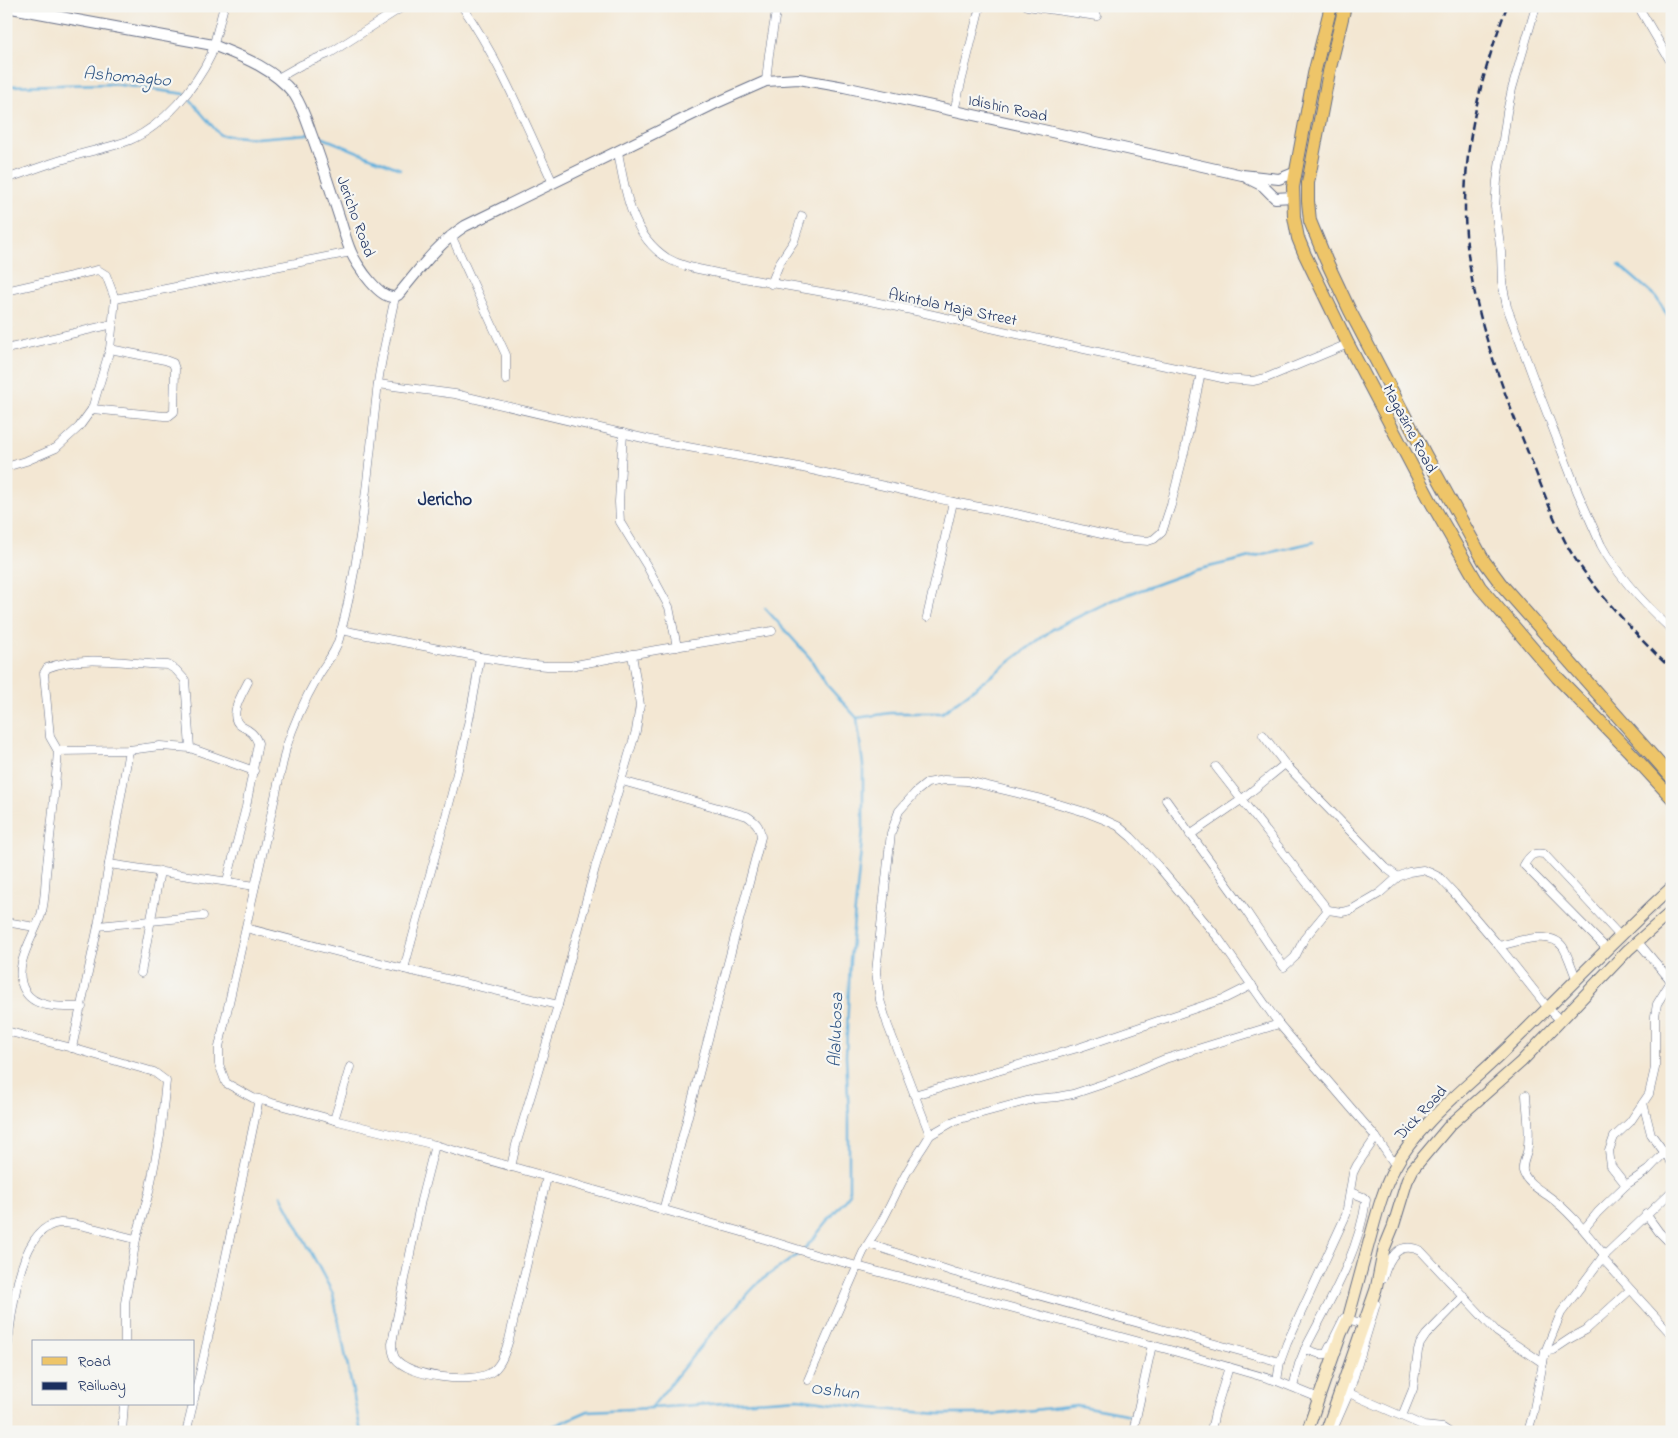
<svg xmlns="http://www.w3.org/2000/svg" width="1678" height="1438" font-family="'Indie Flower',sans-serif">
<style>
.lines{fill:none;stroke-linecap:round;stroke-linejoin:round}
.stream{stroke:#64b1dd;stroke-width:2.5}
.minor-casing{stroke:#676f87;stroke-width:9}
.tertiary-casing{stroke:#676f87;stroke-width:12}
.secondary-casing{stroke:#676f87;stroke-width:13}
.primary-casing{stroke:#676f87;stroke-width:14}
.minor{stroke:#fff;stroke-width:8}
.tertiary{stroke:#fff;stroke-width:10}
.secondary{stroke:#f8e8c3;stroke-width:11}
.primary{stroke:#eec569;stroke-width:12}
.rail{stroke:#1b2f5e;stroke-width:2.5;stroke-dasharray:8 4;stroke-linecap:butt}
.labels{text-anchor:middle;stroke-width:4.5;stroke-linejoin:round;paint-order:stroke}
.street-label{font-size:16px;fill:#1b2f5e;stroke:#f6f6f2}
.water-label{font-size:18px;font-style:italic;fill:#315684;stroke:#f6f6f2}
.quarter-label{font-size:19px;font-weight:bold;fill:#1b2f5e;stroke:#f6f6f2}
</style>
<rect width="100%" height="100%" fill="#f6f6f2"/>
<filter id="ink" filterUnits="userSpaceOnUse"><feTurbulence type="fractalNoise" baseFrequency=".02" numOctaves="2"/><feDisplacementMap in="SourceGraphic" scale="10" xChannelSelector="R" yChannelSelector="G"/><feConvolveMatrix kernelMatrix="1 2 1 2 8 2 1 2 1" color-interpolation-filters="sRGB"/></filter>
<filter id="wash" filterUnits="userSpaceOnUse"><feTurbulence type="fractalNoise" baseFrequency=".0096" numOctaves="4" result="noise"/><feDisplacementMap in="SourceGraphic" scale="20" xChannelSelector="R" yChannelSelector="G"/><feGaussianBlur stdDeviation="1.12" result="paint"/><feColorMatrix in="noise" values="0 0 0 0 0 0 0 0 0 0 0 0 0 0 0 0 0 1.4 0 .05"/><feComposite in="paint" operator="in"/></filter>
<g filter="url(#wash)">
<rect width="100%" height="100%" fill="#f3e7d3"/>
<g class="lines">
<g class="stream">
<path d="M6 86 113 84 185 94 220 135 256 138 308 134"/>
<path d="M316 135 400 169"/>
<path d="M1619 265 1656 297 1672 323"/>
<path d="M857 718 890 713H942L1053 629 1113 600 1196 570 1314 542"/>
<path d="M281 1195 333 1294 361 1432"/>
<path d="M651 1408 713 1331 760 1281 803 1251 849 1195V1116L846 1056 850 960 863 829V765L857 718 826 684 810 658 765 608"/>
<path d="M540 1432 588 1411 651 1408 798 1398 871 1408 939 1414H999L1076 1405 1131 1415"/>
</g>
</g>
</g>
<g filter="url(#ink)">
<g class="lines">
<defs>
<g id="minor">
<path d="M462 6C500 61 525 123 553 183"/>
<path d="M1027 6 1097 16"/>
<path d="M1536 6 1512 89 1507 112 1497 181 1495 207 1501 252 1502 282 1507 307 1536 385 1578 493 1601 545C1618 577 1645 605 1672 630"/>
<path d="M1638 6 1672 64"/>
<path d="M278 78 301 65 330 53 404 6"/>
<path d="M766 81 769 54 777 6"/>
<path d="M954 111 980 6"/>
<path d="M618 152C625 191 631 235 667 258 682 267 700 269 717 273 758 281 799 288 840 295 912 309 984 327 1057 343 1113 356 1170 366 1226 379L1253 381 1266 378 1348 344"/>
<path d="M6 179C27 172 47 164 68 158 88 151 110 148 130 140 163 126 196 87 211 55L224 6"/>
<path d="M451 235 506 355V380"/>
<path d="M771 284 780 262 794 241 802 216"/>
<path d="M6 291 98 270 106 275 115 299 351 252"/>
<path d="M395 297C389 326 382 354 378 383 368 468 362 556 339 639 335 654 324 665 317 678 304 701 294 723 286 748L219 1047V1064L226 1083 253 1098 265 1101 338 1121 435 1145 742 1232 816 1255 1170 1350 1277 1381 1319 1398"/>
<path d="M6 349 113 324"/>
<path d="M378 384 455 394 660 442 794 466 920 494 953 502 1016 514 1123 539 1148 541 1154 539 1162 532 1171 505 1185 449 1201 373"/>
<path d="M92 409 164 416H169L174 412 175 369 173 363 165 360 110 349"/>
<path d="M623 433 619 502 620 522 647 566 669 607 677 647"/>
<path d="M6 467 26 461 56 448 79 427 92 409 110 349 115 299"/>
<path d="M927 617 953 502"/>
<path d="M341 630 480 657 525 664 547 666H570L656 650 772 631"/>
<path d="M1263 735 1285 764 1386 868 1398 877"/>
<path d="M58 751 129 750 160 746 190 748 254 771"/>
<path d="M1216 767 1328 910"/>
<path d="M622 781 747 816C756 822 760 826 761 837L663 1211"/>
<path d="M1166 800 1246 911 1284 967 1295 957 1304 939 1328 910 1342 912 1351 910 1380 893 1398 877 1409 872 1423 870 1431 873 1439 877 1454 893 1499 946 1548 1008 1561 1021"/>
<path d="M1190 835 1241 800 1285 764"/>
<path d="M109 864 255 886"/>
<path d="M227 881 246 807 258 743C255 734 249 730 241 726 227 717 242 694 248 682"/>
<path d="M6 922 35 927"/>
<path d="M98 926 203 916"/>
<path d="M246 928 404 969 558 1005"/>
<path d="M1638 942 1672 982"/>
<path d="M1499 946C1516 942 1551 929 1563 947 1569 957 1572 969 1577 980"/>
<path d="M1607 949 1524 865C1530 855 1533 852 1544 854L1620 936"/>
<path d="M404 969C431 866 465 763 480 657"/>
<path d="M141 973 160 871"/>
<path d="M82 1007C64 1007 35 1009 25 991 11 968 33 938 41 915 45 903 45 887 46 874 51 833 55 792 58 751L50 737 44 673 47 668C81 654 130 664 168 665L176 670 185 680 190 748"/>
<path d="M6 1031 72 1048 154 1072 166 1081 160 1136 149 1192 136 1239 125 1303V1342"/>
<path d="M72 1048 98 926 129 750"/>
<path d="M914 1095 1081 1047 1226 998 1252 985"/>
<path d="M1526 1095C1527 1114 1531 1134 1527 1152 1525 1159 1522 1164 1523 1171 1526 1182 1538 1189 1547 1195 1570 1211 1587 1234 1605 1256"/>
<path d="M1643 1103 1651 1134 1672 1163"/>
<path d="M334 1120 350 1067"/>
<path d="M930 1135 956 1120 1034 1099 1057 1097 1073 1094 1115 1080 1165 1059 1279 1024"/>
<path d="M435 1145 421 1200 392 1343C392 1348 393 1354 395 1358 408 1377 472 1384 490 1373 502 1366 505 1351 509 1340L547 1177"/>
<path d="M511 1167 516 1145 558 1005 595 868 636 731 640 705 632 654"/>
<path d="M1626 1185 1611 1166 1609 1151 1614 1137 1630 1122 1649 1094 1655 1068V1016L1657 1004 1671 981"/>
<path d="M1646 1214 1659 1232 1672 1245"/>
<path d="M1584 1229 1598 1212 1626 1185 1648 1170 1664 1153"/>
<path d="M869 1244 954 1272 1280 1362"/>
<path d="M1602 1258 1672 1335"/>
<path d="M1383 1278C1389 1258 1398 1240 1421 1251L1497 1332 1543 1363"/>
<path d="M1305 1349 1320 1354H1326L1344 1318 1364 1324"/>
<path d="M1545 1352 1553 1350 1571 1338 1586 1330 1630 1290"/>
<path d="M6 1358C11 1325 16 1226 60 1223 78 1222 117 1235 136 1239"/>
<path d="M808 1380 858 1265C862 1249 874 1236 882 1221 891 1205 898 1188 907 1172 914 1159 923 1148 930 1135L888 1026 880 1000 876 972 891 833 899 811 916 792 927 783 944 780 967 781 1042 799 1085 812 1103 819 1118 826 1131 837 1158 866 1219 939 1279 1024 1376 1137 1395 1165"/>
<path d="M1277 1381 1280 1362 1287 1343 1346 1215 1353 1173 1357 1165 1376 1137"/>
<path d="M1293 1387 1299 1364 1305 1349C1329 1302 1359 1253 1366 1200L1363 1197 1350 1192"/>
<path d="M1349 1393 1424 1426 1443 1428 1449 1432"/>
<path d="M194 1399 218 1294 259 1099"/>
<path d="M1402 1416 1413 1389 1418 1351 1420 1344 1426 1335 1464 1296"/>
<path d="M187 1429 193 1404"/>
<path d="M1211 1431 1215 1412 1229 1367"/>
<path d="M122 1432 124 1404"/>
<path d="M1133 1432 1152 1345"/>
<path d="M1332 1432 1349 1393 1376 1304"/>
<path d="M1528 1432 1533 1414 1545 1352 1561 1313 1602 1258 1672 1191"/>
</g>
<g id="tertiary">
<path d="M6 7 213 45C243 57 273 68 294 94 302 106 306 119 311 133 321 160 330 188 339 216 343 228 346 241 351 252 356 264 383 306 398 295 419 270 437 244 465 226L714 104 766 81 799 79 844 87 1043 130 1242 175 1279 179 1296 172"/>
<path d="M1247 178 1263 186 1275 198 1293 197"/>
</g>
<g id="secondary">
<path d="M1307 1432 1341 1334 1348 1319C1356 1289 1364 1260 1372 1231 1378 1209 1384 1187 1395 1167 1418 1124 1466 1088 1501 1054 1558 999 1613 941 1672 887"/>
<path d="M1326 1432 1376 1289 1384 1249 1393 1227 1407 1181 1413 1169 1450 1125 1521 1062 1628 950 1672 911"/>
</g>
<g id="primary">
<path d="M1331 6 1314 74 1293 187 1294 217 1298 238 1305 255 1348 344 1431 502 1480 587 1557 677 1628 750 1672 798"/>
<path d="M1345 6 1329 72 1308 183V201L1310 221 1326 260 1350 311 1425 454 1484 561 1501 584 1672 778"/>
</g>
</defs>
<use href="#minor" class="minor-casing"/>
<use href="#tertiary" class="tertiary-casing"/>
<use href="#secondary" class="secondary-casing"/>
<use href="#primary" class="primary-casing"/>
<use href="#minor" class="minor"/>
<use href="#tertiary" class="tertiary"/>
<use href="#secondary" class="secondary"/>
<use href="#primary" class="primary"/>
<path class="rail" d="M1507 6C1482 74 1465 136 1465 208 1465 294 1498 377 1529 455 1542 487 1553 519 1569 549 1589 582 1616 612 1642 640 1652 650 1661 660 1672 669"/>
</g>
</g>
<g class="labels">
<g class="street-label">
<text transform="translate(1008 107) rotate(12)" y="6">Idishin Road</text>
<text transform="translate(357 216) rotate(70)" y="6">Jericho Road</text>
<text transform="translate(953 306) rotate(12)" y="6">Akintola Maja Street</text>
<text transform="translate(1411 428) rotate(62)" y="6">Magazine Road</text>
<text transform="translate(1420 1112) rotate(-47)" y="6">Dick Road</text>
</g>
<g class="water-label">
<text transform="translate(127 76) rotate(5)" y="6">Ashomagbo</text>
<text transform="translate(835 1030) rotate(-88)" y="6">Alalubosa</text>
<text transform="translate(835 1390) rotate(7)" y="6">Oshun</text>
</g>
<g class="quarter-label">
<text x="445" y="505">Jericho</text>
</g>
</g>
<rect width="1678" height="1438" fill="none" stroke="#f6f6f2" stroke-width="25"/>
<rect x="32" y="1340" width="162" height="65" fill="#f6f6f2" stroke="#9ea6b7"/>
<rect x="42" y="1357" width="25" height="8" fill="#eec569" stroke="#9ea6b7"/>
<text x="78" y="1366" font-size="15" fill="#1b2f5e">Road</text>
<rect x="42" y="1382" width="25" height="8" fill="#1b2f5e" stroke="#9ea6b7"/>
<text x="78" y="1390" font-size="15" fill="#1b2f5e">Railway</text>
</svg>
